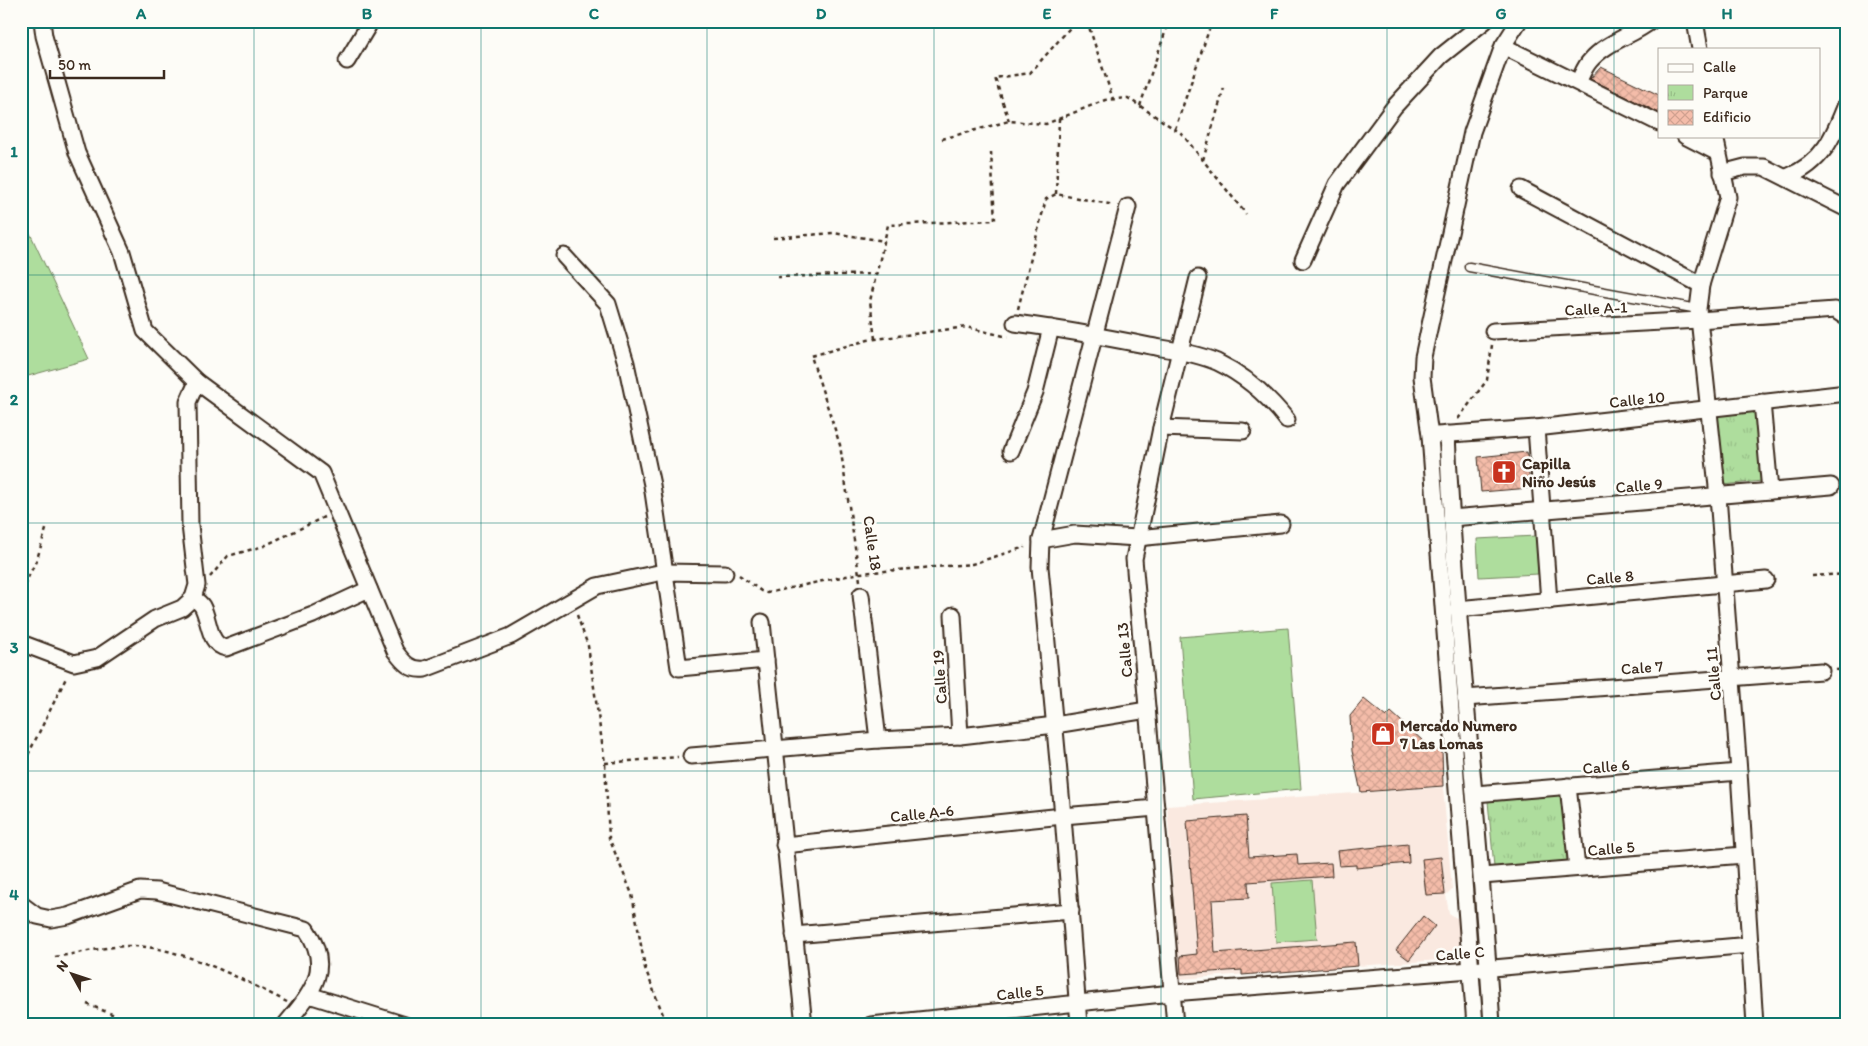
<svg xmlns="http://www.w3.org/2000/svg" width="1868" height="1046" font-family="Itim,sans-serif">
<style>
.built{fill:#fae9e0}
.grass{fill:#aedd9d;stroke:#74845e}
.park{fill:url(#park-tufts);stroke:#74845e}
.building{fill:url(#building-cross-hatch);stroke:#3b2a1e}
.lines{fill:none;stroke-linecap:round;stroke-linejoin:round}
.lane-casing{stroke:#3b2a1e;stroke-width:11}
.street-casing{stroke:#3b2a1e;stroke-width:19}
.path{stroke:#3b2a1e;stroke-width:2.5;stroke-dasharray:4 4;stroke-linecap:butt}
.lane{stroke:#fdfcf7;stroke-width:8}
.street{stroke:#fdfcf7;stroke-width:15}
.grid{fill:none;stroke:#0f766e;stroke-width:1;stroke-opacity:0.55}
.labels{text-anchor:middle;stroke-width:5;stroke-linejoin:round;paint-order:stroke}
.street-label{font-size:16px;fill:#3b2a1e;stroke:#fdfcf7}
.poi-label{font-size:16px;font-weight:bold;fill:#3b2a1e;stroke:#fdfcf7;text-anchor:start}
.neatline{fill:none;stroke:#0f766e;stroke-width:2}
.grid-label{font-size:16px;text-anchor:middle;font-weight:bold;fill:#0f766e}
</style>
<defs>
<pattern id="park-tufts" width="24" height="20" patternUnits="userSpaceOnUse" patternTransform="scale(1.25)"><rect width="24" height="20" fill="#aedd9d"/><path d="M3 7l-1-3M5 7V3M7 7l1-3M15 17l-1-3M17 17v-4M19 17l1-3" fill="none" stroke="#97be87"/></pattern>
<pattern id="building-cross-hatch" width="8" height="8" patternUnits="userSpaceOnUse" patternTransform="scale(1.25)"><rect width="8" height="8" fill="#f4bca9"/><path d="M0 0l8 8M0 8l8-8" fill="none" stroke="#d2a291"/></pattern>
</defs>
<rect width="100%" height="100%" fill="#fdfcf7"/>
<filter id="ink" filterUnits="userSpaceOnUse"><feTurbulence type="fractalNoise" baseFrequency=".02" numOctaves="2"/><feDisplacementMap in="SourceGraphic" scale="10" xChannelSelector="R" yChannelSelector="G"/><feConvolveMatrix kernelMatrix="1 2 1 2 8 2 1 2 1" color-interpolation-filters="sRGB"/></filter>
<g filter="url(#ink)">
<path class="built" d="M1443 787 1452 889 1446 895 1449 914 1459 919 1460 953 1454 959 1180 979 1167 806Z"/>
<g class="grass">
<path d="M21 214 89 359 21 378Z"/>
<path d="M1536 536 1538 574 1479 577 1477 539Z"/>
<path d="M1288 628 1301 789 1193 799 1180 637Z"/>
<path d="M1312 880 1317 939 1276 942 1272 883Z"/>
</g>
<g class="park">
<path d="M1755 411 1762 481 1723 485 1716 415Z"/>
<path d="M1562 794 1568 861 1494 867 1488 801Z"/>
</g>
<g class="building">
<path d="M1601 67 1659 95V113L1590 79Z"/>
<path d="M1527 452 1530 488 1481 492 1478 457Z"/>
<path d="M1364 699 1386 717 1391 712 1433 750H1442L1443 786 1361 792 1352 751 1350 716Z"/>
<path d="M1246 816 1249 857 1297 854 1298 865 1331 863 1332 876 1248 882 1249 898 1212 900 1215 953 1356 942 1358 966 1242 975V970L1181 974 1180 956 1197 954 1187 821Z"/>
<path d="M1408 844 1409 863 1356 868V865L1339 866 1337 851Z"/>
<path d="M1441 857 1445 894 1426 895 1422 859Z"/>
<path d="M1423 916 1435 926 1409 960 1396 950Z"/>
</g>
<g class="lines">
<defs>
<path id="lane" d="M1469 267 1698 309"/>
<g id="street">
<path d="M42 21 44 36 77 153 122 252 145 331 197 382 321 473 395 651C403 662 410 671 425 669L511 636 597 586 663 572 725 573"/>
<path d="M1695 21 1700 49"/>
<path d="M1503 46 1659 123"/>
<path d="M347 61 371 21"/>
<path d="M1578 82C1582 75 1585 66 1590 61 1606 42 1632 36 1651 21"/>
<path d="M1685 136 1718 153"/>
<path d="M1715 136 1728 197 1701 285 1698 309 1718 496 1739 772 1755 1025"/>
<path d="M1722 173 1745 167H1764L1847 209"/>
<path d="M1787 177C1823 163 1834 136 1847 102"/>
<path d="M1521 189 1701 285"/>
<path d="M564 256 608 304 626 363 652 485 679 668 766 660"/>
<path d="M1303 260 1337 184 1394 107 1441 56 1485 21"/>
<path d="M1015 323C1060 329 1105 337 1150 346 1172 350 1196 353 1217 362 1244 375 1268 396 1287 420"/>
<path d="M1493 331 1699 320 1835 310 1847 318"/>
<path d="M1762 402 1770 491"/>
<path d="M1161 428 1243 431"/>
<path d="M1536 428 1549 601"/>
<path d="M1447 434C1456 631 1480 828 1492 1025"/>
<path d="M1437 435 1536 428 1847 393"/>
<path d="M1011 451 1035 392 1051 328"/>
<path d="M1451 518 1831 486"/>
<path d="M1041 540 1075 534 1137 538 1281 524"/>
<path d="M861 595 878 740"/>
<path d="M193 598C196 600 200 603 202 606 210 620 208 645 226 648L313 615 369 589"/>
<path d="M1457 609 1766 580"/>
<path d="M953 615 960 736"/>
<path d="M762 622 804 1025"/>
<path d="M21 643 74 663 97 658 155 619 182 608 193 598 197 585 190 525 188 402 197 382"/>
<path d="M1465 698 1821 671"/>
<path d="M691 756 878 740 960 736 1055 725 1147 710"/>
<path d="M1568 786 1577 868"/>
<path d="M1475 794 1739 772"/>
<path d="M784 845 1063 816 1156 808"/>
<path d="M1482 876 1744 855"/>
<path d="M21 904 37 916 51 919 68 916 140 890 157 891 306 929C334 969 311 993 285 1025"/>
<path d="M794 935 1071 911"/>
<path d="M309 995 405 1025"/>
<path d="M871 1025 1172 993 1471 970 1750 945"/>
<path d="M1079 1025 1063 816 1040 567 1041 540 1128 207"/>
<path d="M1175 1025 1134 559 1161 428 1198 278"/>
<path d="M1475 1025 1430 436 1422 377 1423 357 1472 132 1503 46 1519 21"/>
</g>
</defs>
<use href="#lane" class="lane-casing"/>
<use href="#street" class="street-casing"/>
<g class="path">
<path d="M1087 21 1113 99"/>
<path d="M1140 106 1169 21"/>
<path d="M1009 121 995 78 1030 73 1076 21"/>
<path d="M1175 129 1211 24"/>
<path d="M942 139 1009 121 1046 124 1105 100 1128 98 1182 134 1246 214"/>
<path d="M1203 160 1224 88"/>
<path d="M1056 194 1059 119"/>
<path d="M773 238 833 233 885 241"/>
<path d="M777 277 876 274"/>
<path d="M1018 309 1046 199 1056 194 1114 205"/>
<path d="M875 339 870 301 888 225 995 220 991 152"/>
<path d="M1458 419 1487 380 1492 345"/>
<path d="M739 575 761 591 767 593 860 573 972 564 1025 547"/>
<path d="M1812 576 1847 574"/>
<path d="M210 577 228 556 264 546 324 517"/>
<path d="M860 581 840 445 811 356 868 340 966 327 1008 337"/>
<path d="M21 592 37 559 47 526"/>
<path d="M577 615 588 646 605 763 609 838 632 894 645 968 667 1025"/>
<path d="M1836 670 1847 669"/>
<path d="M605 763 678 757"/>
<path d="M21 769 67 676"/>
<path d="M55 957C79 953 104 947 127 946 176 944 244 980 287 1002"/>
<path d="M87 1004 139 1025"/>
</g>
<use href="#lane" class="lane"/>
<use href="#street" class="street"/>
</g>
</g>
<path class="grid" d="M254 21V1025M481 21V1025M707 21V1025M934 21V1025M1161 21V1025M1387 21V1025M1614 21V1025M21 275H1847M21 523H1847M21 771H1847"/>
<defs>
<symbol id="church-square" viewBox="-11 -11 22 22"><rect x="-9" y="-9" width="18" height="18" rx="4" fill="#c8321e" stroke="#fdfcf7"/><path d="M-1.2-6h2.4v3.5h3.3v2.4h-3.3V6h-2.4V-.1h-3.3v-2.4h3.3Z" fill="#fff"/></symbol>
<symbol id="shop-square" viewBox="-11 -11 22 22"><rect x="-9" y="-9" width="18" height="18" rx="4" fill="#c8321e" stroke="#fdfcf7"/><path d="M-5-2.5h2.3a2.7 3.5 0 0 1 5.4 0H5L5.5 6h-11ZM-1.5-2.5h3a1.5 2.3 0 0 0-3 0Z" fill="#fff"/></symbol>
</defs>
<g fill-rule="evenodd">
<use href="#church-square" x="1490" y="458" width="28" height="28"/>
<use href="#shop-square" x="1369" y="720" width="28" height="28"/>
</g>
<g class="labels">
<g class="street-label">
<text transform="translate(1596 308) rotate(-3)" y="6">Calle A-1</text>
<text transform="translate(1637 399) rotate(-6)" y="6">Calle 10</text>
<text transform="translate(1639 485) rotate(-5)" y="6">Calle 9</text>
<text transform="translate(873 543) rotate(82)" y="6">Calle 18</text>
<text transform="translate(1610 577) rotate(-5)" y="6">Calle 8</text>
<text transform="translate(1124 650) rotate(-95)" y="6">Calle 13</text>
<text transform="translate(1642 667) rotate(-4)" y="6">Cale 7</text>
<text transform="translate(1713 674) rotate(-95)" y="6">Calle 11</text>
<text transform="translate(939 677) rotate(-94)" y="6">Calle 19</text>
<text transform="translate(1606 766) rotate(-5)" y="6">Calle 6</text>
<text transform="translate(922 813) rotate(-6)" y="6">Calle A-6</text>
<text transform="translate(1611 848) rotate(-5)" y="6">Calle 5</text>
<text transform="translate(1460 953) rotate(-5)" y="6">Calle C</text>
<text transform="translate(1020 992) rotate(-6)" y="6">Calle 5</text>
</g>
<g class="poi-label">
<text x="1522" y="469">Capilla<tspan x="1522" dy="18">Niño Jesús</tspan></text>
<text x="1400" y="731">Mercado Numero<tspan x="1400" dy="18">7 Las Lomas</tspan></text>
</g>
</g>
<rect width="1868" height="1046" fill="none" stroke="#fdfcf7" stroke-width="55"/>
<rect x="1658" y="48" width="162" height="90" fill="#fdfcf7" stroke="#afa8a0"/>
<rect x="1668" y="64" width="25" height="8" fill="#fdfcf7" stroke="#afa8a0"/>
<text x="1703" y="72" font-size="15" fill="#3b2a1e">Calle</text>
<rect x="1668" y="85" width="25" height="15" fill="url(#park-tufts)" stroke="#afa8a0"/>
<text x="1703" y="98" font-size="15" fill="#3b2a1e">Parque</text>
<rect x="1668" y="110" width="25" height="15" fill="url(#building-cross-hatch)" stroke="#afa8a0"/>
<text x="1703" y="122" font-size="15" fill="#3b2a1e">Edificio</text>
<g transform="translate(72 974) rotate(310)" stroke="#fdfcf7" stroke-width="4" paint-order="stroke">
<path d="M0-4L9 19L0 12L-9 19Z" fill="#3b2a1e"/>
<text y="-8" font-size="14" font-weight="bold" text-anchor="middle" fill="#3b2a1e">N</text>
</g>
<path d="M50 70v8h114v-8" fill="none" stroke="#3b2a1e" stroke-width="2.5"/>
<text x="58" y="70" font-size="15" fill="#3b2a1e" stroke="#fdfcf7" stroke-width="4" paint-order="stroke">50 m</text>
<rect x="28" y="28" width="1812" height="990" class="neatline"/>
<g class="grid-label">
<text x="141" y="19">A</text>
<text x="367" y="19">B</text>
<text x="594" y="19">C</text>
<text x="821" y="19">D</text>
<text x="1047" y="19">E</text>
<text x="1274" y="19">F</text>
<text x="1501" y="19">G</text>
<text x="1727" y="19">H</text>
<text x="14" y="157">1</text>
<text x="14" y="405">2</text>
<text x="14" y="653">3</text>
<text x="14" y="900">4</text>
</g>
</svg>
